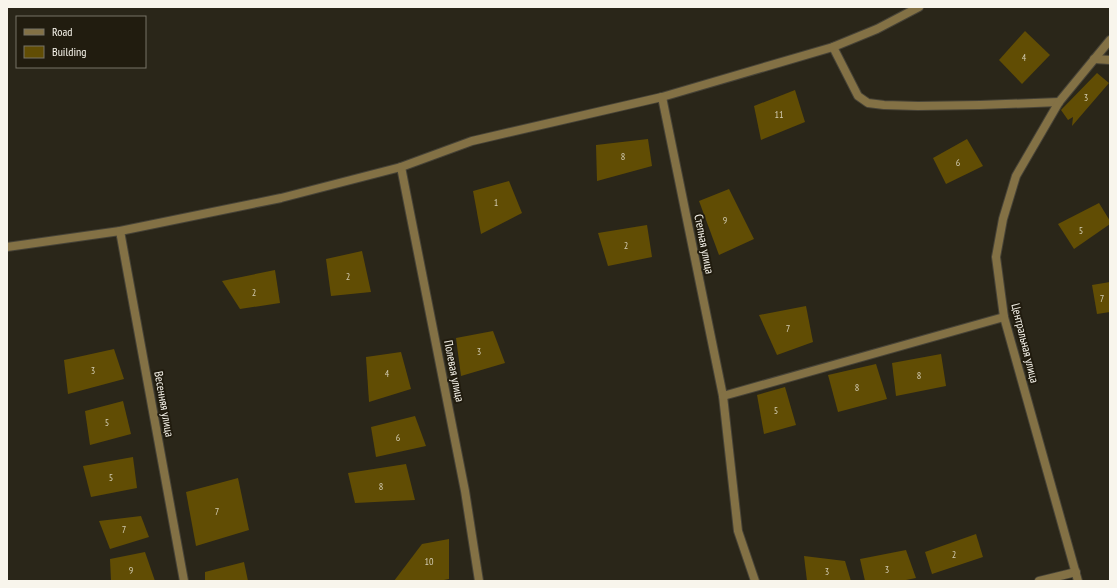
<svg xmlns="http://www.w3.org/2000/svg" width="1117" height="588" font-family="'PT Sans Narrow',sans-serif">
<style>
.building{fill:#614d04}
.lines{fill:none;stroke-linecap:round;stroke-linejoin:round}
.service-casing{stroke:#474337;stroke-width:10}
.minor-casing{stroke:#474337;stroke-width:10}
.tertiary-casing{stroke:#474337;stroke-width:10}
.service{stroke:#837145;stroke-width:8}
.minor{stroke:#837145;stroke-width:8}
.tertiary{stroke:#837145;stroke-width:8}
.labels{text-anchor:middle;stroke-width:4;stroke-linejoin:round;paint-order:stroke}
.number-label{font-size:10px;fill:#d2cbb2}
.street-label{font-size:12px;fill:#f8f5ec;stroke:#211c0f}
</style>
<rect width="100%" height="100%" fill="#2a2619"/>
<g class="building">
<path d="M1025 31 1050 55 1022 84 999 60Z"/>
<path d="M1097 73 1109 83 1072 126 1073 117 1068 120 1061 110Z"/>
<path d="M795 90 805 122 761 140 754 106Z"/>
<path d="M648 139 652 166 597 181 596 145Z"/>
<path d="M967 139 983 166 946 184 933 158Z"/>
<path d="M509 181 522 213 481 234 473 191Z"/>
<path d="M729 189 754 239 719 255 699 201Z"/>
<path d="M1099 203 1110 221V224L1074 249 1058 224Z"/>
<path d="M647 225 652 257 608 266 598 233Z"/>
<path d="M362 251 371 292 331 296 326 259Z"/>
<path d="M275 270 280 303 240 309 222 281Z"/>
<path d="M1110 282V312L1097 314 1092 285Z"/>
<path d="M806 306 813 342 777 355 759 315Z"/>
<path d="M493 331 505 363 461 376 456 338Z"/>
<path d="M114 349 124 379 68 394 64 360Z"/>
<path d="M401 352 411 389 369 402 366 357Z"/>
<path d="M941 354 946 386 896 396 892 363Z"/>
<path d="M876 364 887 399 838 412 828 375Z"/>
<path d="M785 387 796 425 764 434 757 395Z"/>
<path d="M123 401 131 434 90 445 85 411Z"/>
<path d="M415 416 426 446 376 457 371 427Z"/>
<path d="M133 457 137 488 91 497 83 466Z"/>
<path d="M406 464 415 500 355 503 348 473Z"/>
<path d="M238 478 249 530 196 546 186 492Z"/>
<path d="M141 516 149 537 110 549 99 521Z"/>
<path d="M976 534 983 557 932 574 925 552Z"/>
<path d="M449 539V579L439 581H394L422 544Z"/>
<path d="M906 550 916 578 901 581H865L860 559Z"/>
<path d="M145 552 155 581H111L110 559Z"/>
<path d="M804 556 845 561 851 581H807Z"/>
<path d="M244 562 248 581H205V572Z"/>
</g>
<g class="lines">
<defs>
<path id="service" d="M833 47 858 96 868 103 884 105 918 106 980 105 1059 102"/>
<g id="minor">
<path d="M1094 59 1110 60"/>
<path d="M662 97 723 396 738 531 755 581"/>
<path d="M401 167 465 491 479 581"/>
<path d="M120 231 184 581"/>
<path d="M7 247 120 231 281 198 401 167 472 141 662 97 833 47 877 29 919 7"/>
<path d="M723 396 1004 317"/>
<path d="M1039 581 1076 572"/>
</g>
<path id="tertiary" d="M1078 581 1004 317 996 257 1003 219 1016 176 1059 102 1110 40"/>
</defs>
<use href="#service" class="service-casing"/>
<use href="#minor" class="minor-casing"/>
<use href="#tertiary" class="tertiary-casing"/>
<use href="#service" class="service"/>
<use href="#minor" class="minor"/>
<use href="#tertiary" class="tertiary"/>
</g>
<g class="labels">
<g class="number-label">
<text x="1024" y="61">4</text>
<text x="1086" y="101">3</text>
<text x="779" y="118">11</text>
<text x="623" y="160">8</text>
<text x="958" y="166">6</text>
<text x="496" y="206">1</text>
<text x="725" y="224">9</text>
<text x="1081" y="234">5</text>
<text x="626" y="249">2</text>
<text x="348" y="280">2</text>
<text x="254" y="296">2</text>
<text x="1102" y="302">7</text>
<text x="788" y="332">7</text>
<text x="479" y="355">3</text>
<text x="93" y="374">3</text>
<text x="387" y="377">4</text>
<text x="919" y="379">8</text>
<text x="857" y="391">8</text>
<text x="776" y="414">5</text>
<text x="107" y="426">5</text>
<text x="398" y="441">6</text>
<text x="111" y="481">5</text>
<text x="381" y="490">8</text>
<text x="217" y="515">7</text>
<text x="124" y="533">7</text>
<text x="954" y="558">2</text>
<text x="429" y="565">10</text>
<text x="887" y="573">3</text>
<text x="131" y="574">9</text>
<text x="827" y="575">3</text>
</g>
<g class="street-label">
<text transform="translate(704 244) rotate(79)" y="4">Степная улица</text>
<text transform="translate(1025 343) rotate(76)" y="4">Центральная улица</text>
<text transform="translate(454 371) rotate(79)" y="4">Полевая улица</text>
<text transform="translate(164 404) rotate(80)" y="4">Весенняя улица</text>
</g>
</g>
<rect width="1117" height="588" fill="none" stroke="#f8f5ec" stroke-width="16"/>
<rect x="16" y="16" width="130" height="52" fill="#211c0f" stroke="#777367"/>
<rect x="24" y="29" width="20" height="6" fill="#837145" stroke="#777367"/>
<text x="52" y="36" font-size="12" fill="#f8f5ec">Road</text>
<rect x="24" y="46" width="20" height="12" fill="#614d04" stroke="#777367"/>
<text x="52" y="56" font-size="12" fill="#f8f5ec">Building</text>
</svg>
